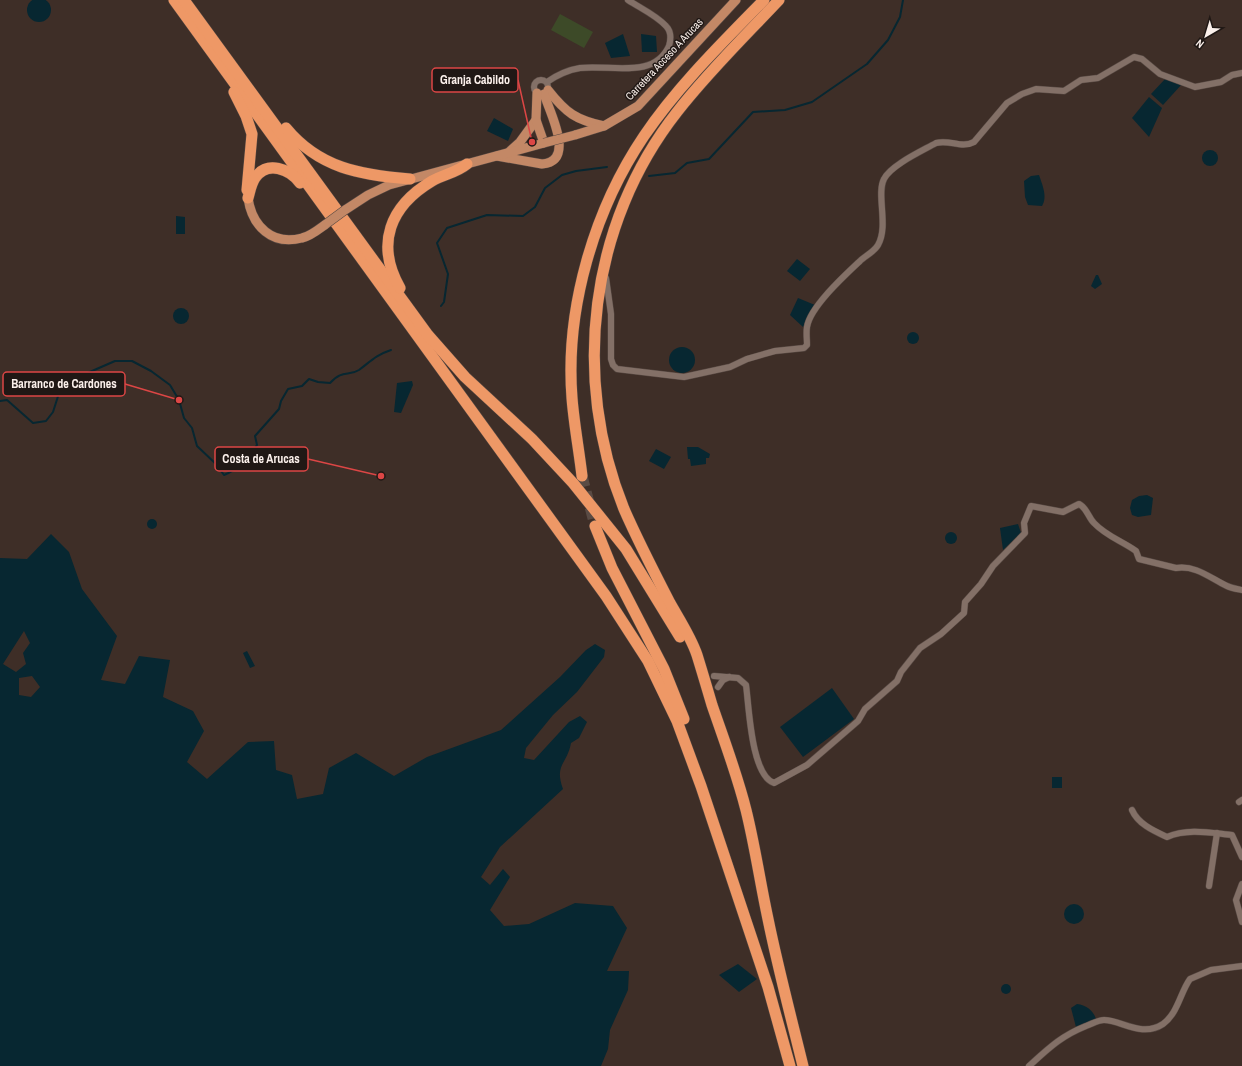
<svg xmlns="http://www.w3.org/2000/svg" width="1242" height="1066" font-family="'Archivo Narrow',sans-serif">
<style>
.green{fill:#3d4a28}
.water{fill:#072731;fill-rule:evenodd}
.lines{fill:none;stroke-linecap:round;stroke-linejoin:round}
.stream{stroke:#072731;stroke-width:2}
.highway-tunnel{stroke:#5a4b44;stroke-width:11;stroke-dasharray:11 5.5;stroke-linecap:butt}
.street-casing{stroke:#584a44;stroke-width:7}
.primary-casing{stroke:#584a44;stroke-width:10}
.highway-casing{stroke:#584a44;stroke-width:12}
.street{stroke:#837067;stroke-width:6}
.primary{stroke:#c38866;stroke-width:9}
.highway{stroke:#ee9866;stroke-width:11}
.primary-bridge-casing{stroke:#584a44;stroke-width:10;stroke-linecap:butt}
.primary-bridge{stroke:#c38866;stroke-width:9}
.labels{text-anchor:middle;stroke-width:3;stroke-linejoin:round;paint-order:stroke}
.street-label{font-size:11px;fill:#fbf0eb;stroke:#201815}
.leader{fill:none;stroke:#dc4645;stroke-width:1.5}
.callout-dot{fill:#dc4645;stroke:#201815;stroke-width:1.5}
.callout{fill:#201815;stroke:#dc4645;stroke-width:1.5}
.callout-label{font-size:12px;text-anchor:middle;font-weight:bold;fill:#fbf0eb}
</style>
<rect width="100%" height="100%" fill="#3e2e27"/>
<path class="green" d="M560 14 593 32 584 48 551 30Z"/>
<g class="water">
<circle cx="39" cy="10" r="12"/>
<path d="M623 34 630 56 611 58 605 43Z"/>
<path d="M641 34 656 36 657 52H642Z"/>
<path d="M1166 78 1182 84 1163 105 1151 94Z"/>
<path d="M1149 97 1162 108 1149 137 1132 118Z"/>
<path d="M494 118 513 129 508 141 487 131Z"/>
<circle cx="1210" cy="158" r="8"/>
<path d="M1039 175C1042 184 1048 197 1042 206L1028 205 1025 197 1024 181 1031 176Z"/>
<path d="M176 216 185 217V234H176Z"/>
<path d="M797 259 810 269 800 281 787 271Z"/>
<path d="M1096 275H1098L1102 284 1095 289 1091 286Z"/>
<path d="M798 298 815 305 803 327 790 315Z"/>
<circle cx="181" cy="316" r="8"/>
<circle cx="913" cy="338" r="6"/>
<circle cx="682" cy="360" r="13"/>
<path d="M412 381 413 385 401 413 394 412 397 383Z"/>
<path d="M687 447H698L710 454 709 458H706V464L691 466 690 459H688Z"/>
<path d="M656 449 671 457 664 469 649 461Z"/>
<path d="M1147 495 1153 498 1151 515 1138 517 1132 515 1130 508 1132 500 1139 496Z"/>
<circle cx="152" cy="524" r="5"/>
<path d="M1018 524 1021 533 1003 550 1000 528Z"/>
<circle cx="951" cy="538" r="6"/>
<path d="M51 534 69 552 82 589 117 636 101 680 125 684 139 656 170 660 163 697 193 711 204 731 187 762 207 779 248 742 274 741 276 770 292 775 297 799 323 794 329 768 356 753 394 776 427 757 501 730 560 677 586 650 595 644 605 650 604 657 577 692 553 715 526 748 524 758 534 760 569 722 580 716 587 722 579 738 571 743C567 765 554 764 563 789L500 847 481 877 490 885 503 869 510 877 490 910 504 926 529 924 575 903 613 906 627 928 607 971H629L628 990 610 1030 608 1049 601 1066H0V558L27 559ZM24 631 30 643 23 653 26 664 16 672 3 664ZM32 676 40 687 31 697 19 695V678Z"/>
<path d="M247 651 255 666 250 668 243 653Z"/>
<path d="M832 688 854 719 803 757 780 727Z"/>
<rect x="1052" y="777" width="10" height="11"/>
<circle cx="1074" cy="914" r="10"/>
<path d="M738 964 757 979 739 992 719 975Z"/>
<circle cx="1006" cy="989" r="5"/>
<path d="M1077 1004C1086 1005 1093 1010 1096 1019L1076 1027 1071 1008Z"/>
</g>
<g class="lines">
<g class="stream">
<path d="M649 176 675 173 687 163 709 159 753 112 785 110 812 102 867 64 888 40 900 17 903 0"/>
<path d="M441 306 444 302 448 274 437 243 447 228 487 215 523 216 535 207 545 188 562 175 576 171 607 167"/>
<path d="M0 401 7 400 33 423 46 421 53 412 60 390 76 378 115 361H132L151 371 170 385 179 400 184 418 192 428 197 446 216 464 224 475C239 469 247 459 257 445L255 436 279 409 281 401 288 389 302 386 309 379 318 382 330 383C343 369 348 377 359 370 371 361 376 355 391 350"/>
</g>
<path class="highway-tunnel" d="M582 476 595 526"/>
<defs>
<g id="street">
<circle cx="541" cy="87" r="7"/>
<path d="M547 82C557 75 568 70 580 68 609 64 654 80 669 46 671 39 671 31 666 26 656 15 640 8 628 0"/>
<path d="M606 278 611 314V359L613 365 617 369 684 377 730 367 747 359 775 351 804 348 807 345C807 339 806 333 807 327 810 307 845 275 860 261 865 256 874 252 878 245 889 226 876 194 884 179 891 165 922 151 936 143 950 139 961 149 974 142L1007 103 1022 94 1036 89 1064 91 1081 80 1098 78 1134 57 1142 59 1160 74 1195 87 1221 82 1232 75 1242 73"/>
<path d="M714 676 738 678 746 685C749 706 751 775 774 783L807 765 858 721 865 709 897 681 901 672 920 648 941 634 964 613 965 602 981 584 993 566 1025 533 1024 523 1031 506 1063 512 1079 504C1087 508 1088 517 1094 523 1106 536 1122 541 1136 551L1139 559 1176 568C1196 565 1210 578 1227 586 1231 588 1237 589 1242 590"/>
<path d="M718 687 723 680 729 677"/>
<path d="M1239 802 1242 800"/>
<path d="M1132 810C1138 824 1154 831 1167 837 1188 828 1211 833 1232 835L1242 857"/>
<path d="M1242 884 1236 900 1242 922"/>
<path d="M1209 886 1217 833"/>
<path d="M1029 1066C1049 1048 1061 1036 1086 1026 1092 1024 1098 1020 1104 1020 1121 1020 1142 1038 1163 1024 1178 1013 1180 993 1190 979L1211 970 1242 966"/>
</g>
<g id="primary">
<path d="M548 90C566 113 576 120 604 126"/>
<path d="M575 135 604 126 638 106 736 0"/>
<path d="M510 151 520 142 536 120"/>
<path d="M497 156 542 164C576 161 550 113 544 94"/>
<path d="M248 198C252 226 272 246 302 238 311 236 319 229 326 224"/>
<path d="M345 210 368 195 389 185 544 143 536 120 537 93"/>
</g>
<g id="highway">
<path d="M174 0 606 596 648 661 677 721 701 786 768 987 790 1066"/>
<path d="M184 0 428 335 465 377 532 439 573 483 626 549 680 637"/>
<path d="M779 0C745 36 708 72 677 112 589 224 571 378 624 509 638 541 654 572 670 603 679 619 691 637 697 655 702 671 707 688 712 705 724 740 737 774 746 810 755 846 760 882 768 919 778 968 791 1017 803 1066"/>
<path d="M234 92 246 116 252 134 247 190"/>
<path d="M286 128C319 168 360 175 410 179"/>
<path d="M248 198C250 191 251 184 255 178 267 160 290 169 300 183"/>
<path d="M400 288C375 244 390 206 432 181 444 174 456 173 467 164"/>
<path d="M582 476C579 450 574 424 572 398 565 309 594 210 644 136 678 86 722 43 764 0"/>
<path d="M595 526 612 568 664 669 684 719"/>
</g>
</defs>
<use href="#street" class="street-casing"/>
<use href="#primary" class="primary-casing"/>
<use href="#highway" class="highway-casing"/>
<use href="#street" class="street"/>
<use href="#primary" class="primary"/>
<use href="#highway" class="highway"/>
<defs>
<g id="primary-bridge">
<path d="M544 143 575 135"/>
<path d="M326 224 345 210"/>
</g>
</defs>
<use href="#primary-bridge" class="primary-bridge-casing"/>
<use href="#primary-bridge" class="primary-bridge"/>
</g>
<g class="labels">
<g class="street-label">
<text transform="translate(664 59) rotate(-47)" y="4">Carretera Acceso A Arucas</text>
</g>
</g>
<path class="leader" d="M532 142L518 80M179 400L125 384M381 476L308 459"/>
<g class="callout-dot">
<circle cx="532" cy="142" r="4"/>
<circle cx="179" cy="400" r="4"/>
<circle cx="381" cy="476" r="4"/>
</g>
<g class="callout">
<rect x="432" y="68" width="86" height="24" rx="4"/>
<rect x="3" y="372" width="122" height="24" rx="4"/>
<rect x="215" y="447" width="93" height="24" rx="4"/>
</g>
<g class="callout-label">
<text x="475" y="84">Granja Cabildo</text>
<text x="64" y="388">Barranco de Cardones</text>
<text x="261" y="463">Costa de Arucas</text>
</g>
<g transform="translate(1206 36) rotate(218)" stroke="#201815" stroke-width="3" paint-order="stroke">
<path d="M0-3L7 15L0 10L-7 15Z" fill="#fbf0eb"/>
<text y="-6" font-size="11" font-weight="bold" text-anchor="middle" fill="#fbf0eb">N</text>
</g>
</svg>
